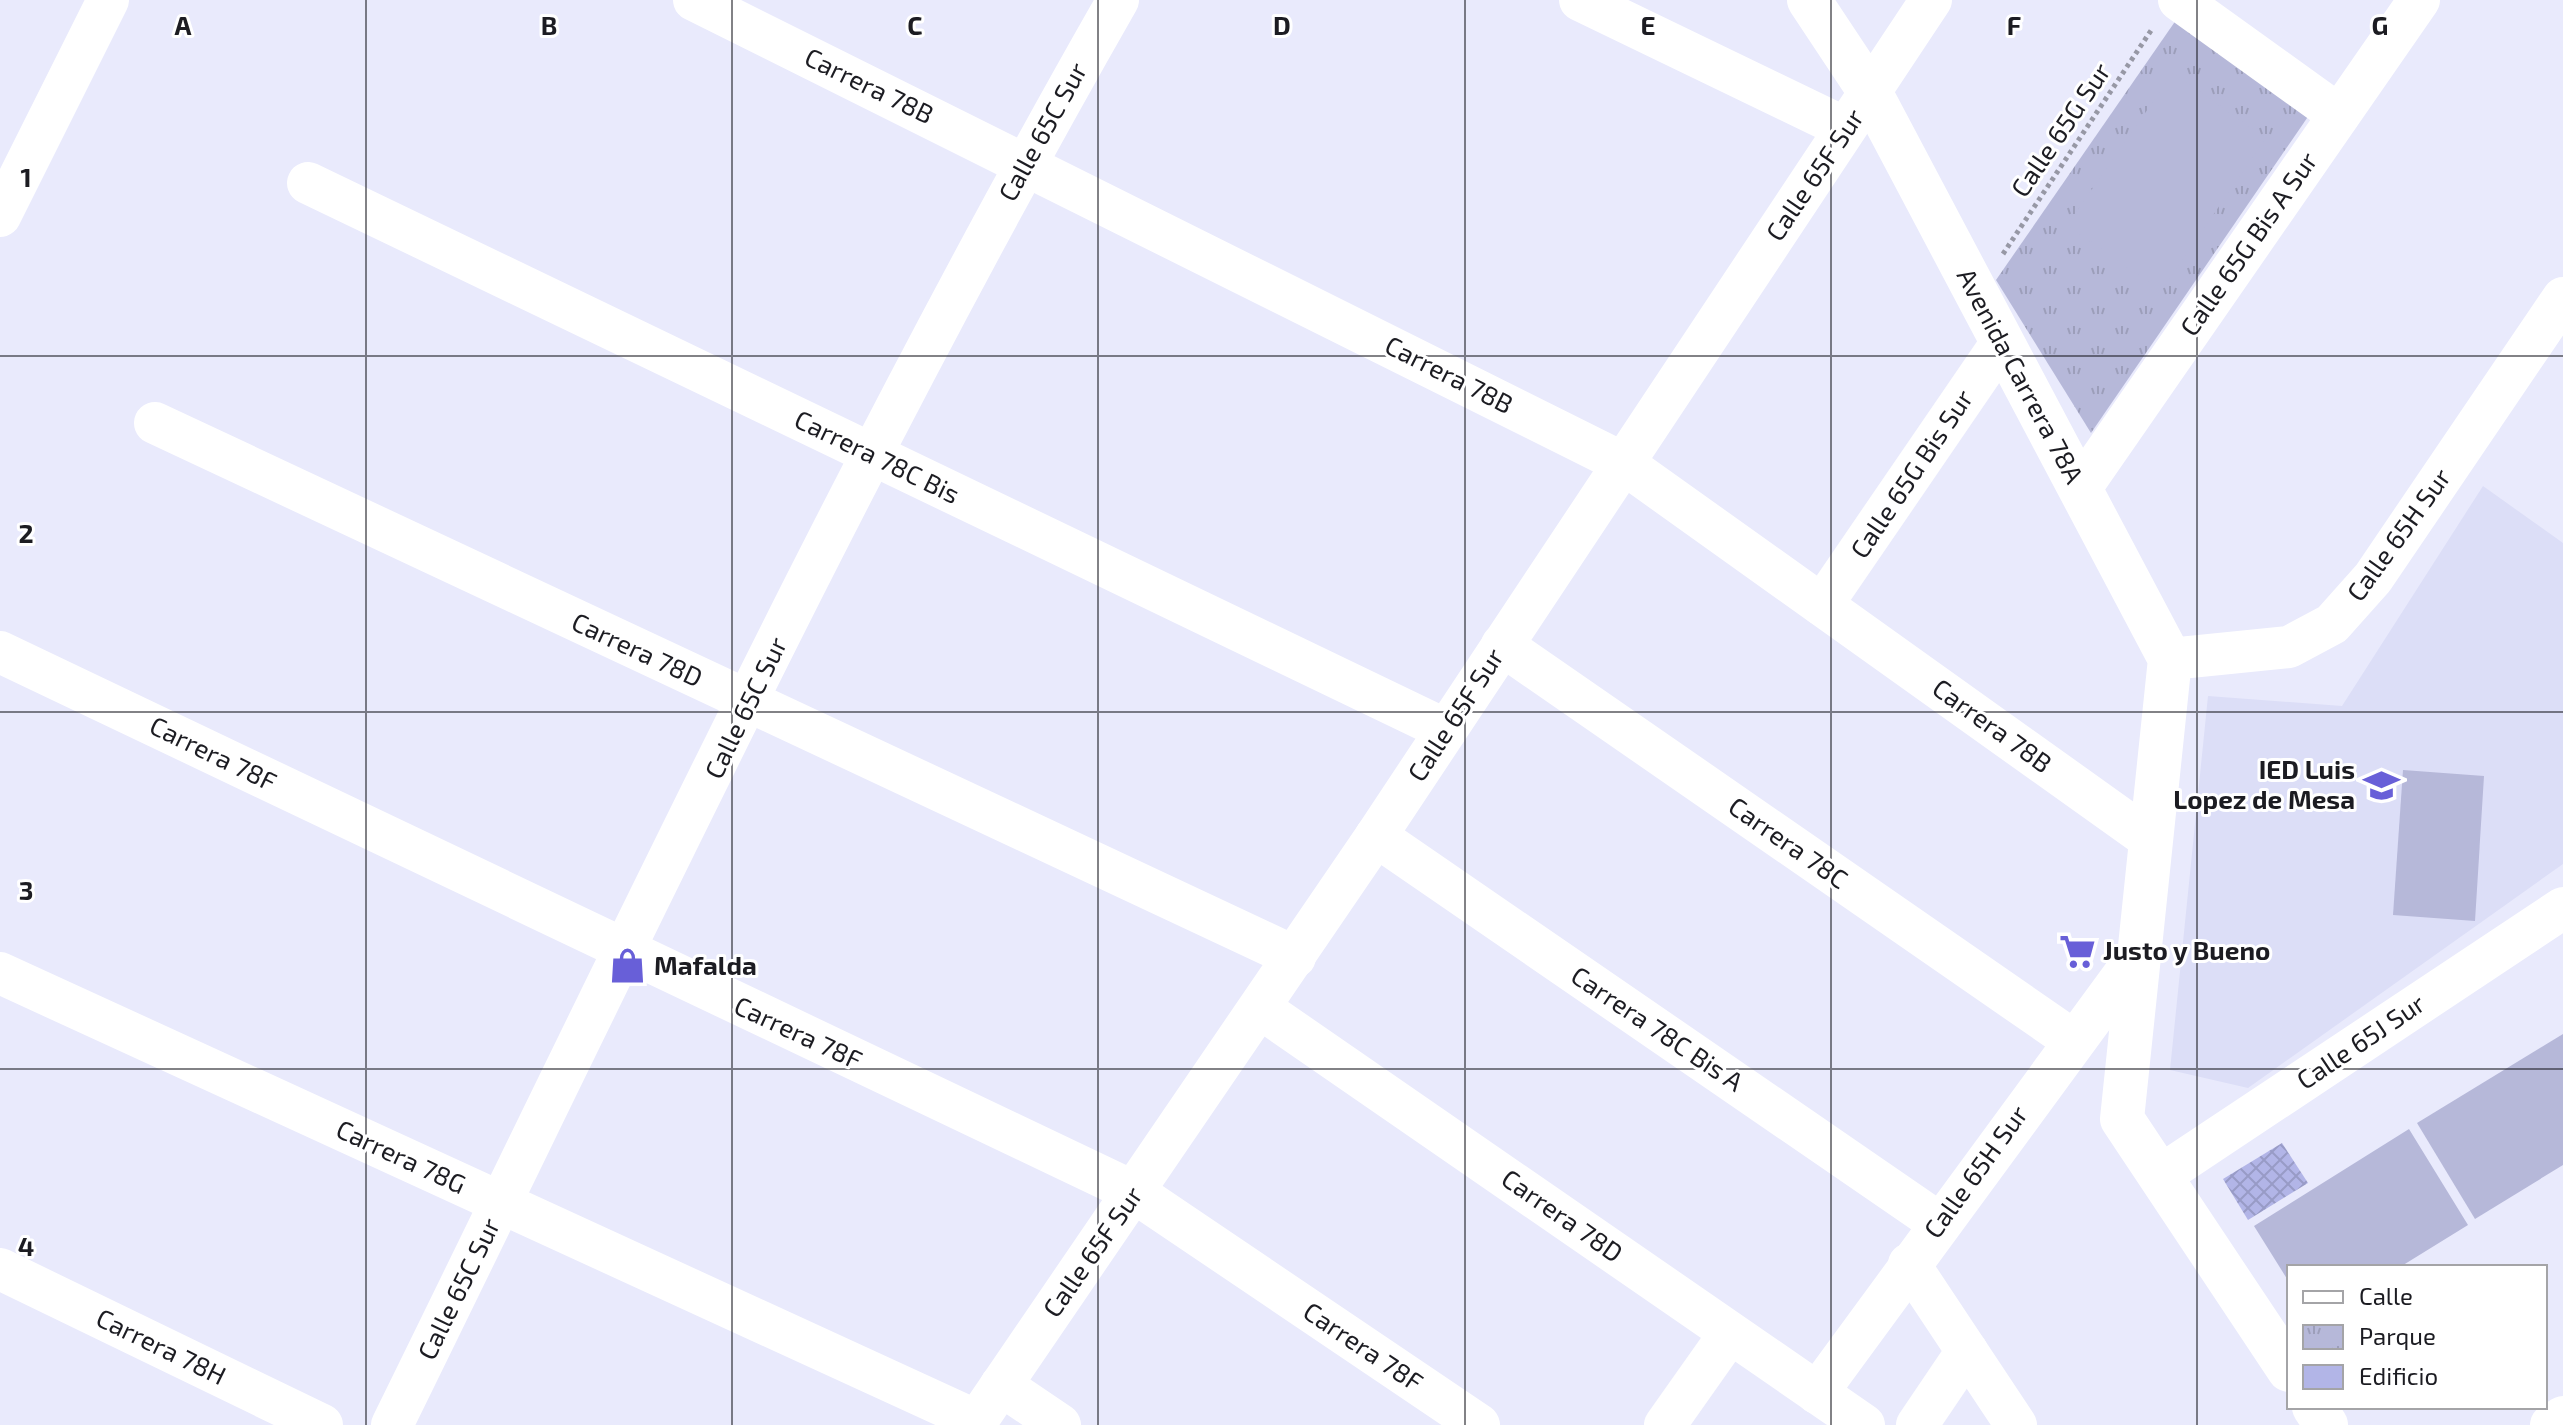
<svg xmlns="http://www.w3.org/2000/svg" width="2563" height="1425" font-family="'Exo 2',sans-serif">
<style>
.built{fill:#dcdef7}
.park{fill:url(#park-tufts)}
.garden{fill:#b6b8d9}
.building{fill:url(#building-cross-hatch)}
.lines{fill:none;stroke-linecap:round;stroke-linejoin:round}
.path{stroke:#9798a5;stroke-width:5;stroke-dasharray:4 4;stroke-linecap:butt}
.minor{stroke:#fff;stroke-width:42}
.secondary{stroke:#fff;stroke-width:44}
.grid{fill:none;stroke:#1c1c22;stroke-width:2;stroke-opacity:0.55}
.labels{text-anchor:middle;stroke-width:6;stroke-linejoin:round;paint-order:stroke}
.street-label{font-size:26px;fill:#1c1c22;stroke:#fff}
.poi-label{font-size:26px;font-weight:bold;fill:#1c1c22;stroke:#fff;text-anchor:start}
.grid-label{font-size:26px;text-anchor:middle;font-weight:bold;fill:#1c1c22;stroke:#fff;stroke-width:6;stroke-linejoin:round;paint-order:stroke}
</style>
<defs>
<pattern id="park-tufts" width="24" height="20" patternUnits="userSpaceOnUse" patternTransform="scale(2)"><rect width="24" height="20" fill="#b6b8d9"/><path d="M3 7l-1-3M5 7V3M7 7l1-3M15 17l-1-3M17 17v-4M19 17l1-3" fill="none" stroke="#9c9eba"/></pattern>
<pattern id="building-cross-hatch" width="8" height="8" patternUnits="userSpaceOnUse" patternTransform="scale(2)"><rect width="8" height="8" fill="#b2b5e7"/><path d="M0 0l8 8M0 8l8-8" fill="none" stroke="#989bc6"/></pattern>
</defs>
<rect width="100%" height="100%" fill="#e9eafc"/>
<path class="built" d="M2483 486 2563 543V864L2248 1088 2170 1070 2208 696 2342 706Z"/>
<path class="park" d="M2183 10 2316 105 2091 433 1996 280Z"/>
<g class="garden">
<path d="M2173 73 2266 138 2161 291 2067 225Z"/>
<path d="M2403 770 2484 776 2475 921 2393 915Z"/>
<path d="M2563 1034V1165L2475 1219 2417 1123Z"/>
<path d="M2409 1129 2468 1225 2400 1267H2289V1282L2254 1226Z"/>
</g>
<path class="building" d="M2282 1143 2308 1183 2248 1220 2223 1179Z"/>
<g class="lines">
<path class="path" d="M2003 254 2152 29"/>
<g class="minor">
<path d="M694 0 1623 463 2151 840"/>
<path d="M1580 0 1845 128"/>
<path d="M2179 0 2339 115"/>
<path d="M308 183 1446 730"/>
<path d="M0 216 108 0"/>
<path d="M155 423 1295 957"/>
<path d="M2080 489 2419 0"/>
<path d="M1822 605 2002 342"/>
<path d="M1502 645 2074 1041"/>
<path d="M0 652 1134 1192 1479 1425"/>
<path d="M2170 659 2289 647 2332 624 2373 578 2563 298"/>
<path d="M1376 836 1939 1223"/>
<path d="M0 973 977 1421"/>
<path d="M1260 1008 1864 1425"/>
<path d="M2160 1176 2563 908"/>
<path d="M1909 1264 2016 1425"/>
<path d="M0 1269 322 1425"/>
<path d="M1001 1385 1060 1425"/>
<path d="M1817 1393 2139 954"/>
<path d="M392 1425C627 947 853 463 1118 0"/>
<path d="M974 1425 1376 836 1931 0"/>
<path d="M1665 1425 1730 1333"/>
<path d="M1917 1425 1967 1351"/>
<path d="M2551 1425 2563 1417"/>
</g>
<g class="secondary">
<path d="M1809 0 1870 92 2170 659 2122 1119 2289 1370"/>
<path d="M2314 1407 2326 1425"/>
</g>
</g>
<path class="grid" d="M366 0V1425M732 0V1425M1098 0V1425M1465 0V1425M1831 0V1425M2197 0V1425M0 356H2563M0 712H2563M0 1069H2563"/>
<defs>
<symbol id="school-bare" viewBox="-9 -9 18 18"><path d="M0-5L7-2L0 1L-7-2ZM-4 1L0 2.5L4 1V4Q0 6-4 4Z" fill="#685fd8" stroke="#fff" stroke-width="2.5" paint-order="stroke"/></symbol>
<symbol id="supermarket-bare" viewBox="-9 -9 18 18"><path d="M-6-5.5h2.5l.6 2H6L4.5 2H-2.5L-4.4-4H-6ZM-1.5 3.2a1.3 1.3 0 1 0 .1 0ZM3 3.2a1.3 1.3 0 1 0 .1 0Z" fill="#685fd8" stroke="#fff" stroke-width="2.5" paint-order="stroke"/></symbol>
<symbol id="shop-bare" viewBox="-9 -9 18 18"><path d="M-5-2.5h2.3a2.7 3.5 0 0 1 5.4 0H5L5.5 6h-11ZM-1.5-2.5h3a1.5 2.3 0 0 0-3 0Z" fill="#685fd8" stroke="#fff" stroke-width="2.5" paint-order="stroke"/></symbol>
</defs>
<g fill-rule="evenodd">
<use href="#school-bare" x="2356" y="760" width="51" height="51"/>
<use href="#supermarket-bare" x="2052" y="926" width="51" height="51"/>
<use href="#shop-bare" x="602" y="940" width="51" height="51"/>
</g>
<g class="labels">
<g class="street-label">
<text transform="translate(869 86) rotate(26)" y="9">Carrera 78B</text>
<text transform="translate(2061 130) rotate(-56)" y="9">Calle 65G Sur</text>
<text transform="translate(1043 132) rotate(-61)" y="9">Calle 65C Sur</text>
<text transform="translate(1815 175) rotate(-56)" y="9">Calle 65F Sur</text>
<text transform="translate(2249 244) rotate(-55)" y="9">Calle 65G Bis A Sur</text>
<text transform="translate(1449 375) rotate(27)" y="9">Carrera 78B</text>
<text transform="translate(2020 376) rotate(62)" y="9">Avenida Carrera 78A</text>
<text transform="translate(877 457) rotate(26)" y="9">Carrera 78C Bis</text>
<text transform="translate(1912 474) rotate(-56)" y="9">Calle 65G Bis Sur</text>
<text transform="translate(2399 535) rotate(-54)" y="9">Calle 65H Sur</text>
<text transform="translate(637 650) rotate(25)" y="9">Carrera 78D</text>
<text transform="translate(746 708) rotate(-64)" y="9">Calle 65C Sur</text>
<text transform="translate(1456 715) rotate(-57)" y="9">Calle 65F Sur</text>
<text transform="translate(1992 726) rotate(36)" y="9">Carrera 78B</text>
<text transform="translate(213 754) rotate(26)" y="9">Carrera 78F</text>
<text transform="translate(1788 843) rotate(35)" y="9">Carrera 78C</text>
<text transform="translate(1657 1029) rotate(34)" y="9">Carrera 78C Bis A</text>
<text transform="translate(798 1033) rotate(25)" y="9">Carrera 78F</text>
<text transform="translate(2361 1042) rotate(-34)" y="9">Calle 65J Sur</text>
<text transform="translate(401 1157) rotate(25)" y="9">Carrera 78G</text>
<text transform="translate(1976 1172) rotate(-54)" y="9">Calle 65H Sur</text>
<text transform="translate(1562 1216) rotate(35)" y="9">Carrera 78D</text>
<text transform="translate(1093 1252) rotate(-55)" y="9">Calle 65F Sur</text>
<text transform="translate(459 1289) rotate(-64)" y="9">Calle 65C Sur</text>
<text transform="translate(161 1347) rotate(26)" y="9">Carrera 78H</text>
<text transform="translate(1363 1347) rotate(34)" y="9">Carrera 78F</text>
</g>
<g class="poi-label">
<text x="2355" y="779" text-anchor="end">IED Luis<tspan x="2355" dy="30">Lopez de Mesa</tspan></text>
<text x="2103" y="960">Justo y Bueno</text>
<text x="654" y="975">Mafalda</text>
</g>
</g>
<g class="grid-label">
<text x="183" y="35">A</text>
<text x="549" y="35">B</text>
<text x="915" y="35">C</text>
<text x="1282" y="35">D</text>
<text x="1648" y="35">E</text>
<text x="2014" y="35">F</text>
<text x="2380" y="35">G</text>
<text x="26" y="187">1</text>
<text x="26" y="543">2</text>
<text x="26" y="900">3</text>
<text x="26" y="1256">4</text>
</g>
<rect x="2287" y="1265" width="260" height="144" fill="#ffffff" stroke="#a4a4a7" stroke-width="2"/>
<rect x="2303" y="1291" width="40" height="12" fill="#ffffff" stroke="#a4a4a7" stroke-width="2"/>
<text x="2359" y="1305" font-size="24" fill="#1c1c22">Calle</text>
<rect x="2303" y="1325" width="40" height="24" fill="url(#park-tufts)" stroke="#a4a4a7" stroke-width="2"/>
<text x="2359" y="1345" font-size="24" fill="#1c1c22">Parque</text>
<rect x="2303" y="1365" width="40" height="24" fill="#b2b5e7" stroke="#a4a4a7" stroke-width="2"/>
<text x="2359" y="1385" font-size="24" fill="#1c1c22">Edificio</text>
</svg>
